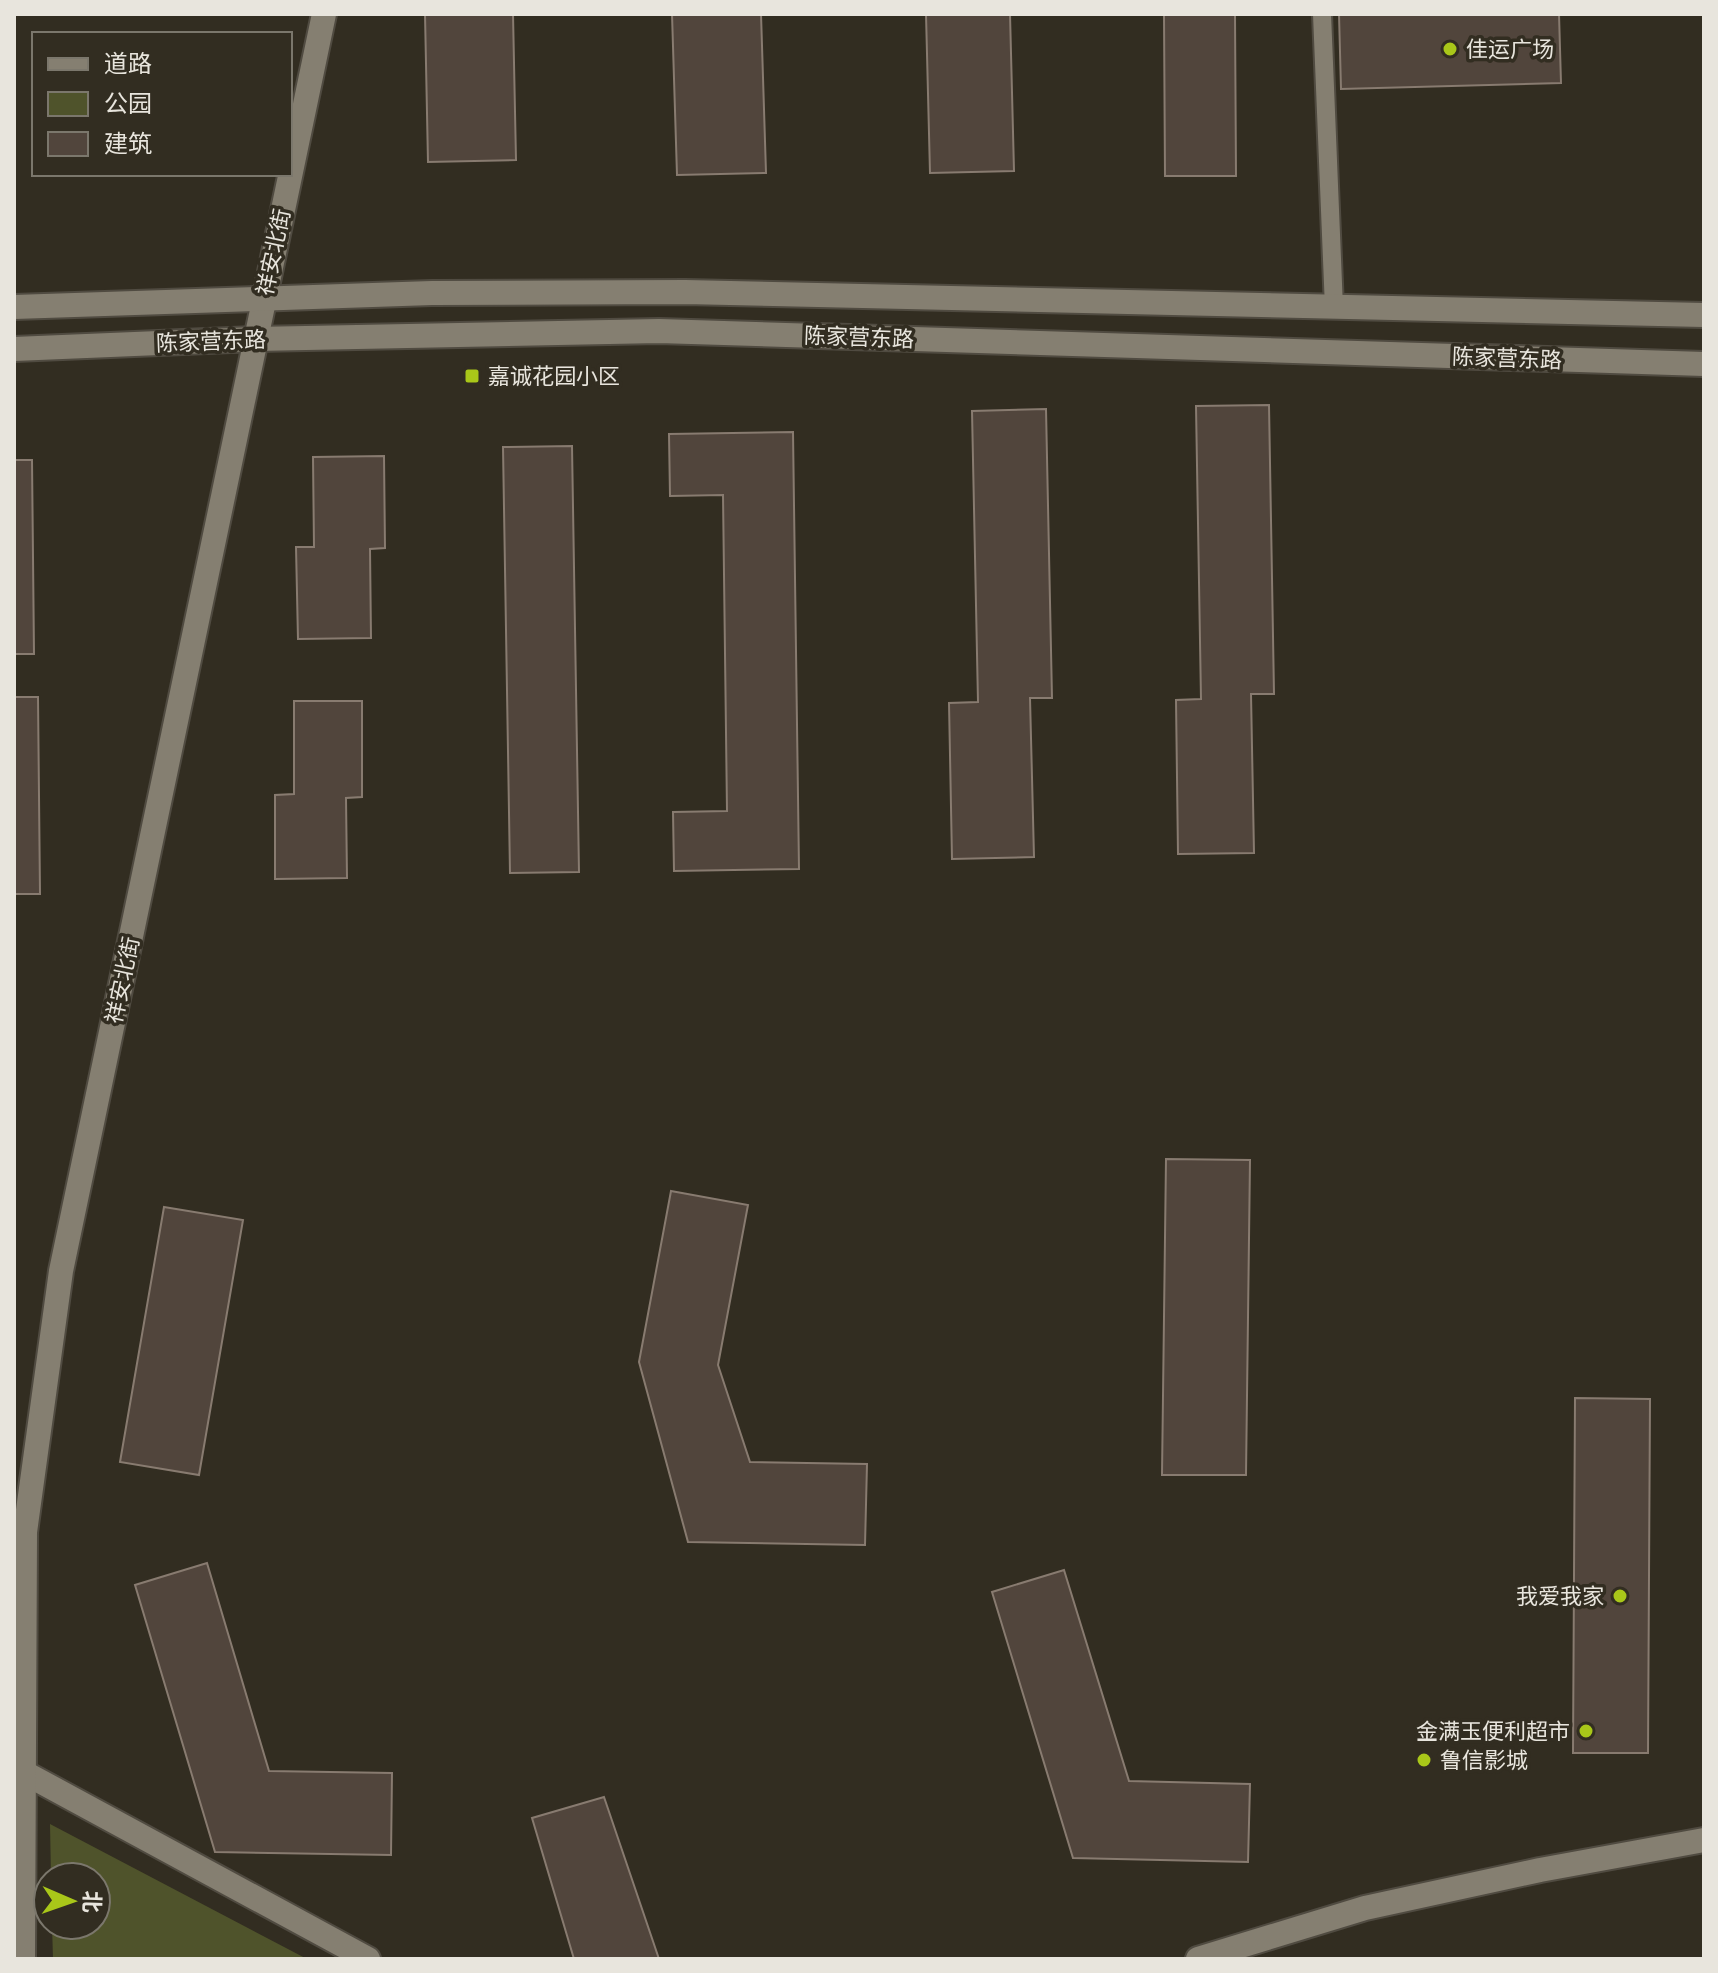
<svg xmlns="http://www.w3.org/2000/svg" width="1718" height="1973" font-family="Barlow,'Noto Sans SC',sans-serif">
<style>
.green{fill:#4f532b}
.building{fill:#51453c;stroke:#887b70;stroke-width:2}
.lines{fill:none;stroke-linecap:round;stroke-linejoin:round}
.lane-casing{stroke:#504b41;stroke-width:22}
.street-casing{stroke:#504b41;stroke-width:28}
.secondary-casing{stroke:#504b41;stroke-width:28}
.lane{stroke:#857f71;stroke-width:18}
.street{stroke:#857f71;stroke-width:24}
.secondary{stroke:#857f71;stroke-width:24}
.poi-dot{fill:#a9c719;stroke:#322d21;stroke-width:3}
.labels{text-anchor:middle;stroke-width:7;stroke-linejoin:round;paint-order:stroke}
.poi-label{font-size:22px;fill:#e8e5dd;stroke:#322d21;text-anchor:start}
.street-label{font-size:22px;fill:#e8e5dd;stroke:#322d21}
</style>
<rect width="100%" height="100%" fill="#322d21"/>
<path class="green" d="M50 1824 307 1959H53L52 1925H96V1877H51Z"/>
<g class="building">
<path d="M425 14H513L516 160 428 162Z"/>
<path d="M672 14H761L766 173 677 175Z"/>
<path d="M926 14H1010L1014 171 930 173Z"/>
<path d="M1164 14H1235L1236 176H1165Z"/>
<path d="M1339 14H1559L1561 83 1341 89Z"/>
<path d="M1269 405 1274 694H1251L1254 853 1178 854 1176 700 1201 699 1196 406Z"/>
<path d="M1046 409 1052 698H1030L1034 857 952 859 949 703 978 702 972 411Z"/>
<path d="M793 432 799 869 674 871 673 812 727 811 723 495 670 496 669 434Z"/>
<path d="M572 446 579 872 510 873 503 447Z"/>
<path d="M384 456 385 548 370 549 371 638 298 639 296 547H314L313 457Z"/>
<path d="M14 460H32L34 654H14Z"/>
<path d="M14 697H38L40 894H14Z"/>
<path d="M294 701H362V797L346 798 347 878 275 879V795L294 794Z"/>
<path d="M1166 1159 1250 1160 1246 1475H1162Z"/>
<path d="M671 1191 748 1205 718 1365 750 1462 867 1464 865 1545 688 1542 639 1362Z"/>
<path d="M164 1207 243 1220 199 1475 120 1462Z"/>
<path d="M1575 1398 1650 1399 1648 1753H1573Z"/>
<path d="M207 1563 269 1771 392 1773 391 1855 215 1852 135 1585Z"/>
<path d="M1064 1570 1129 1781 1250 1784 1248 1862 1073 1858 992 1592Z"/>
<path d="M604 1797 659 1959H574L532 1818Z"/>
</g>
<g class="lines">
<defs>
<path id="lane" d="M1322 14 1334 308"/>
<g id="street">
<path d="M23 1772 368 1959"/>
<path d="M23 1959 25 1532 61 1271 324 14"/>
<path d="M1198 1959 1365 1908 1540 1870 1704 1840"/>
</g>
<g id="secondary">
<path d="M14 307 432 293 685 292 1704 315"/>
<path d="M14 349 255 339 659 331 1704 364"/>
</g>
</defs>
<use href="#lane" class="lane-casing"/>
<use href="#street" class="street-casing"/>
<use href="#secondary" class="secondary-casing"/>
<use href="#lane" class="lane"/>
<use href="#street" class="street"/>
<use href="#secondary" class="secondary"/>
</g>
<g class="poi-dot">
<circle cx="1450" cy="49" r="8"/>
<rect x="464" y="368" width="16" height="16" rx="4"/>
<circle cx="1620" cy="1596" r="8"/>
<circle cx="1586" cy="1731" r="8"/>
<circle cx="1424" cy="1760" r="8"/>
</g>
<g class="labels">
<g class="poi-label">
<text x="1466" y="57">佳运广场</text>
<text x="488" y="384">嘉诚花园小区</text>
<text x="1604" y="1604" text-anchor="end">我爱我家</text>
<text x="1570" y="1739" text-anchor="end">金满玉便利超市</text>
<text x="1440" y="1768">鲁信影城</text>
</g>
<g class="street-label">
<text transform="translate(273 252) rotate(-78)" y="8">祥安北街</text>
<text transform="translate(859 337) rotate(2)" y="8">陈家营东路</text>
<text transform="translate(211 341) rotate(-2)" y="8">陈家营东路</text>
<text transform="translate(1507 358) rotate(2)" y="8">陈家营东路</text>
<text transform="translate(122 980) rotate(-78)" y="8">祥安北街</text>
</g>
</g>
<rect width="1718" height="1973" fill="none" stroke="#e8e5dd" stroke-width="32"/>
<rect x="32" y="32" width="260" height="144" fill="#322d21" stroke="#7b776c" stroke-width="2"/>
<rect x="48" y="58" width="40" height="12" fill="#857f71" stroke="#7b776c" stroke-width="2"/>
<text x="104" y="72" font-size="24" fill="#e8e5dd">道路</text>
<rect x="48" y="92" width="40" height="24" fill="#4f532b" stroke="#7b776c" stroke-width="2"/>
<text x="104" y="112" font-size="24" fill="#e8e5dd">公园</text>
<rect x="48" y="132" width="40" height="24" fill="#51453c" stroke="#7b776c" stroke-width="2"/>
<text x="104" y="152" font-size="24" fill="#e8e5dd">建筑</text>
<g transform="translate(72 1901) rotate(92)"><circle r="38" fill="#322d21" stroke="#7b776c" stroke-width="2"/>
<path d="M0-6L14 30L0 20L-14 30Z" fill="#a9c719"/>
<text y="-12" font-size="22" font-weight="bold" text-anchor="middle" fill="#e8e5dd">北</text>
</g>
</svg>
